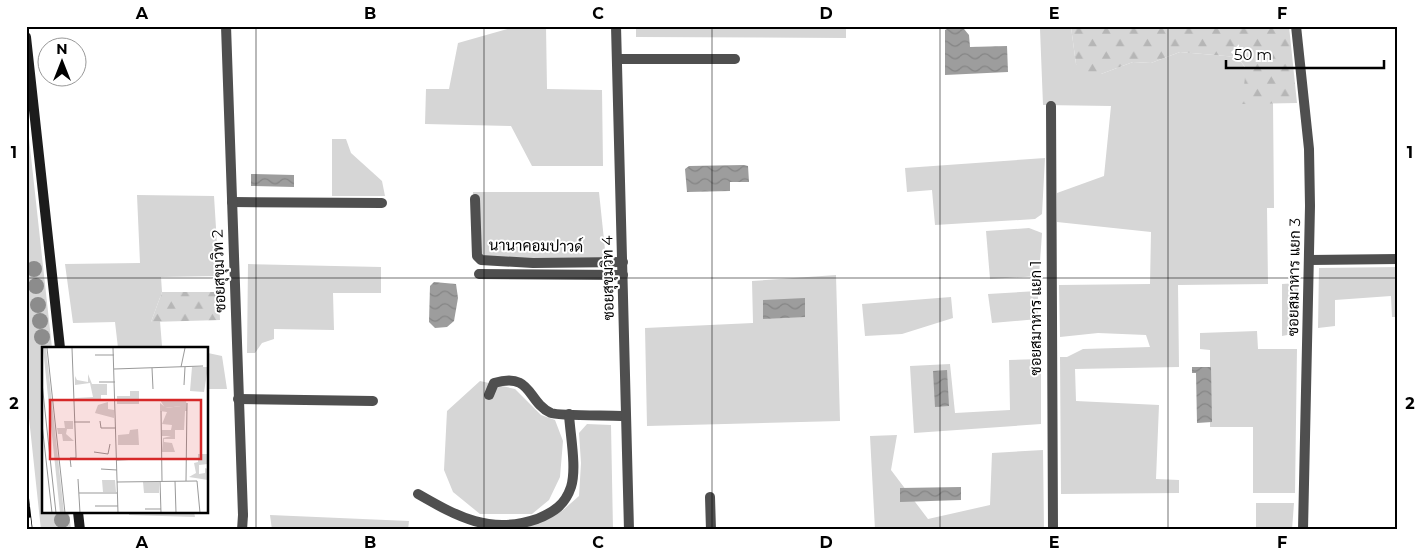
<svg xmlns="http://www.w3.org/2000/svg" width="1424" height="556" font-family="Montserrat,Sarabun,sans-serif">
<style>
.green{fill:#d6d6d6}
.forest{fill:url(#forest-firs)}
.water{fill:url(#water-waves)}
.lines{fill:none;stroke-linecap:round;stroke-linejoin:round}
.lane{stroke:#4f4f4f;stroke-width:10}
.street{stroke:#4f4f4f;stroke-width:10}
.secondary{stroke:#1c1c1c;stroke-width:10}
.rail-casing{stroke:#000;stroke-width:5.5}
.rail{stroke:#fff;stroke-width:4;stroke-dasharray:11;stroke-linecap:butt}
.tree{fill:#8c8c8c}
.grid{fill:none;stroke:#000;stroke-width:1;stroke-opacity:0.55}
.labels{text-anchor:middle;stroke-width:4;stroke-linejoin:round;paint-order:stroke}
.street-label{font-size:15px;fill:#000;stroke:#fff}
.inset-road{fill:none;stroke:#999;stroke-width:1}
.view{fill:#d62828;fill-opacity:0.15;stroke:#d62828;stroke-width:2.5}
.inset-edge{fill:none;stroke:#000;stroke-width:2.5}
.neatline{fill:none;stroke:#000;stroke-width:2}
.grid-label{font-size:16px;text-anchor:middle;font-weight:bold;fill:#000}
</style>
<defs>
<pattern id="forest-firs" width="22" height="20" patternUnits="userSpaceOnUse" patternTransform="scale(1.25)"><rect width="22" height="20" fill="#d6d6d6"/><path d="M5 1l3.5 6h-7zM16 11l3.5 6h-7z" fill="#b6b6b6"/></pattern>
<pattern id="water-waves" width="16" height="10" patternUnits="userSpaceOnUse" patternTransform="scale(1.25)"><rect width="16" height="10" fill="#9d9d9d"/><path d="M0 5q4-4 8 0t8 0" fill="none" stroke="#858585"/></pattern>
</defs>
<rect width="100%" height="100%" fill="#fff"/>
<g class="green">
<path d="M518 26H546L547 89 602 90 603 166H532L511 126 425 124 426 89H449L458 43Z"/>
<path d="M636 26H846V38L636 37Z"/>
<path d="M1071 27 1076 64 1101 74 1133 62 1151 63 1180 52 1237 57 1273 103 1274 208H1267L1268 284 1178 285 1179 367 1075 369 1076 401 1159 405 1156 479 1179 480V493L1061 494 1060 357H1067L1083 349 1150 347 1146 335 1098 333 1060 337 1059 285 1150 284 1151 232 1057 222V193L1104 176 1111 106 1043 105 1040 29Z"/>
<path d="M26 111 52 348H44V512H69L71 530H41L26 390Z"/>
<path d="M332 139H346L351 153 382 181 385 196H332Z"/>
<path d="M1045 158 1042 214 1035 219 935 225 932 190 907 192 905 168Z"/>
<path d="M473 192H599L606 259H475Z"/>
<path d="M137 195 214 196 219 276 161 277 162 292 151 322 160 321 162 346 179 348H118L115 322 73 323 65 264 140 263Z"/>
<path d="M1029 228 1042 233 1039 276 990 279 986 231Z"/>
<path d="M248 264 381 267V293H333L334 330 274 329V339L262 343 255 353H247Z"/>
<path d="M1398 267V317H1392L1391 296 1335 300V326L1318 328 1319 268Z"/>
<path d="M836 275 840 421 647 426 645 328 753 323 752 281Z"/>
<path d="M1298 283V333L1282 336V284Z"/>
<path d="M1038 291V319L992 323 988 294Z"/>
<path d="M951 297 953 318 902 334 865 336 862 304Z"/>
<path d="M1257 331 1258 349H1297L1295 493H1253V427H1210V350L1200 349V333Z"/>
<path d="M208 353 222 356 227 389H208Z"/>
<path d="M1041 359V424L914 433 910 366 950 364 955 413 1010 410 1009 360Z"/>
<path d="M480 381 515 389 541 415 555 420 563 441 560 477 549 500 532 514H480L453 492 444 470 447 411Z"/>
<path d="M587 424 611 425 613 530H515L562 511 579 496 581 463 579 433Z"/>
<path d="M897 435 891 470 928 519 990 505 992 453 1043 450 1044 530H875L870 436Z"/>
<path d="M1256 503H1294L1292 530H1256Z"/>
<path d="M129 512H194L195 517 129 515Z"/>
<path d="M270 515 409 521 408 530H272Z"/>
</g>
<g class="forest">
<path d="M1040 26H1289L1297 103 1242 104 1246 68 1237 57 1180 52 1151 63 1133 62 1101 74H1086L1076 64 1071 27 1040 29Z"/>
<path d="M162 292H219L220 320 151 322Z"/>
</g>
<g class="water">
<path d="M951 27 964 29 969 35 970 47 1007 46 1008 72 945 75V30Z"/>
<path d="M744 165 748 166 749 182H730V191L687 192 685 169 689 166Z"/>
<path d="M251 174 294 175V187L251 186Z"/>
<path d="M434 282 456 284 458 298 454 321 447 327 435 328 429 322 430 286Z"/>
<path d="M805 298V317L763 319V300Z"/>
<path d="M1192 367H1211L1212 422 1197 423 1196 373H1192Z"/>
<path d="M947 370 949 406 935 407 933 371Z"/>
<path d="M961 487V500L900 502V488Z"/>
</g>
<g class="lines">
<g class="lane">
<path d="M618 59H735"/>
<path d="M232 202 382 203"/>
<path d="M1310 260 1398 259"/>
<path d="M479 274 623 275"/>
<path d="M489 395 494 383C533 372 526 401 551 413 558 416 612 415 625 416"/>
<path d="M418 494C458 517 490 535 537 519 554 512 565 505 571 487 577 468 570 434 569 414"/>
<path d="M710 497 711 530"/>
<path d="M242 530 243 515"/>
</g>
<g class="street">
<path d="M226 26 243 515"/>
<path d="M616 26 629 530"/>
<path d="M1296 26 1309 149 1310 206 1303 530"/>
<path d="M1051 106 1053 530"/>
<path d="M475 199 477 256 481 260 533 263 623 262"/>
<path d="M238 399 373 401"/>
</g>
<g class="secondary">
<path d="M26 37 60 348"/>
<path d="M78 512 80 530"/>
</g>
<defs>
<path id="rail" d="M26 496 30 530"/>
</defs>
<use href="#rail" class="rail-casing"/>
<use href="#rail" class="rail"/>
</g>
<g class="tree">
<circle cx="34" cy="269" r="8"/>
<circle cx="36" cy="286" r="8"/>
<circle cx="38" cy="305" r="8"/>
<circle cx="40" cy="321" r="8"/>
<circle cx="42" cy="337" r="8"/>
<circle cx="62" cy="520" r="8"/>
</g>
<path class="grid" d="M256 26V530M484 26V530M712 26V530M940 26V530M1168 26V530M26 278H1398"/>
<g class="labels">
<g class="street-label">
<text transform="translate(536 246) rotate(1)" y="5">นานาคอมปาวด์</text>
<text transform="translate(219 271) rotate(-92)" y="5">ซอยสุขุมวิท 2</text>
<text transform="translate(1294 277) rotate(-89)" y="5">ซอยสมาหาร แยก 3</text>
<text transform="translate(608 278) rotate(-91)" y="5">ซอยสุขุมวิท 4</text>
<text transform="translate(1036 318) rotate(-90)" y="5">ซอยสมาหาร แยก 1</text>
</g>
</g>
<g transform="translate(42 347)">
<rect width="166" height="166" fill="#fff"/>
<path d="M1 1H4L22 166H18ZM46 27 50 37H65V48H59V54H34L33 51 51 50 48 36 33 38V29L35 33 46 35ZM88 44H97V57H75V49H88ZM66 55V62L72 63V71L53 66 56 58ZM118 56 124 61 139 59 143 64 142 83H133V92H122V95L130 96 133 105H120L121 91 129 89H120V83H129L130 78 120 77 125 65 118 64ZM22 74H31V82H25L24 87 32 94H21L20 87H16L15 81H23ZM96 82 97 98H76V88L87 87 88 83ZM156 107H166V117L157 118V127L163 126V121L166 122V133L147 130 154 126 152 116 156 115ZM101 135H117V146H102Z" fill="#d6d6d6"/>
<path d="M150 20H166L162 45 148 44ZM118 53H144L145 64H139V59L123 61ZM60 133H73L74 145H61Z" fill="#d6d6d6"/>
<path class="inset-road" d="M5 1 23 166M71 1 76 166M53 8H72M139 20 143 1M110 21 111 42M72 22 161 19M57 35H73M0 36 14 166M142 38 143 20M119 64 120 134M58 74 59 81H74M32 75H48M0 77 10 166M52 105 66 107 68 97M75 113 98 112M29 120 28 111H34V108L30 1M59 122 75 123M36 132 38 166M118 134 119 166M133 134 134 166M144 134 145 56M75 135 155 134 158 166M37 146H75M53 159H76M103 162H119"/>
<path class="view" d="M8 53H159V112H8Z"/>
<rect width="166" height="166" class="inset-edge"/>
</g>
<rect width="1424" height="556" fill="none" stroke="#ffffff" stroke-width="55"/>
<g transform="translate(62 62)"><circle r="24" fill="#ffffff" stroke="#999999"/>
<path d="M0-4L9 19L0 12L-9 19Z" fill="#000000"/>
<text y="-8" font-size="14" font-weight="bold" text-anchor="middle" fill="#000000">N</text>
</g>
<path d="M1226 60v8h158v-8" fill="none" stroke="#000000" stroke-width="2.5"/>
<text x="1234" y="60" font-size="15" fill="#000000" stroke="#ffffff" stroke-width="4" paint-order="stroke">50 m</text>
<rect x="28" y="28" width="1368" height="500" class="neatline"/>
<g class="grid-label">
<text x="142" y="19">A</text>
<text x="370" y="19">B</text>
<text x="598" y="19">C</text>
<text x="826" y="19">D</text>
<text x="1054" y="19">E</text>
<text x="1282" y="19">F</text>
<text x="14" y="158">1</text>
<text x="1410" y="158">1</text>
<text x="14" y="409">2</text>
<text x="1410" y="409">2</text>
<text x="142" y="548">A</text>
<text x="370" y="548">B</text>
<text x="598" y="548">C</text>
<text x="826" y="548">D</text>
<text x="1054" y="548">E</text>
<text x="1282" y="548">F</text>
</g>
</svg>
